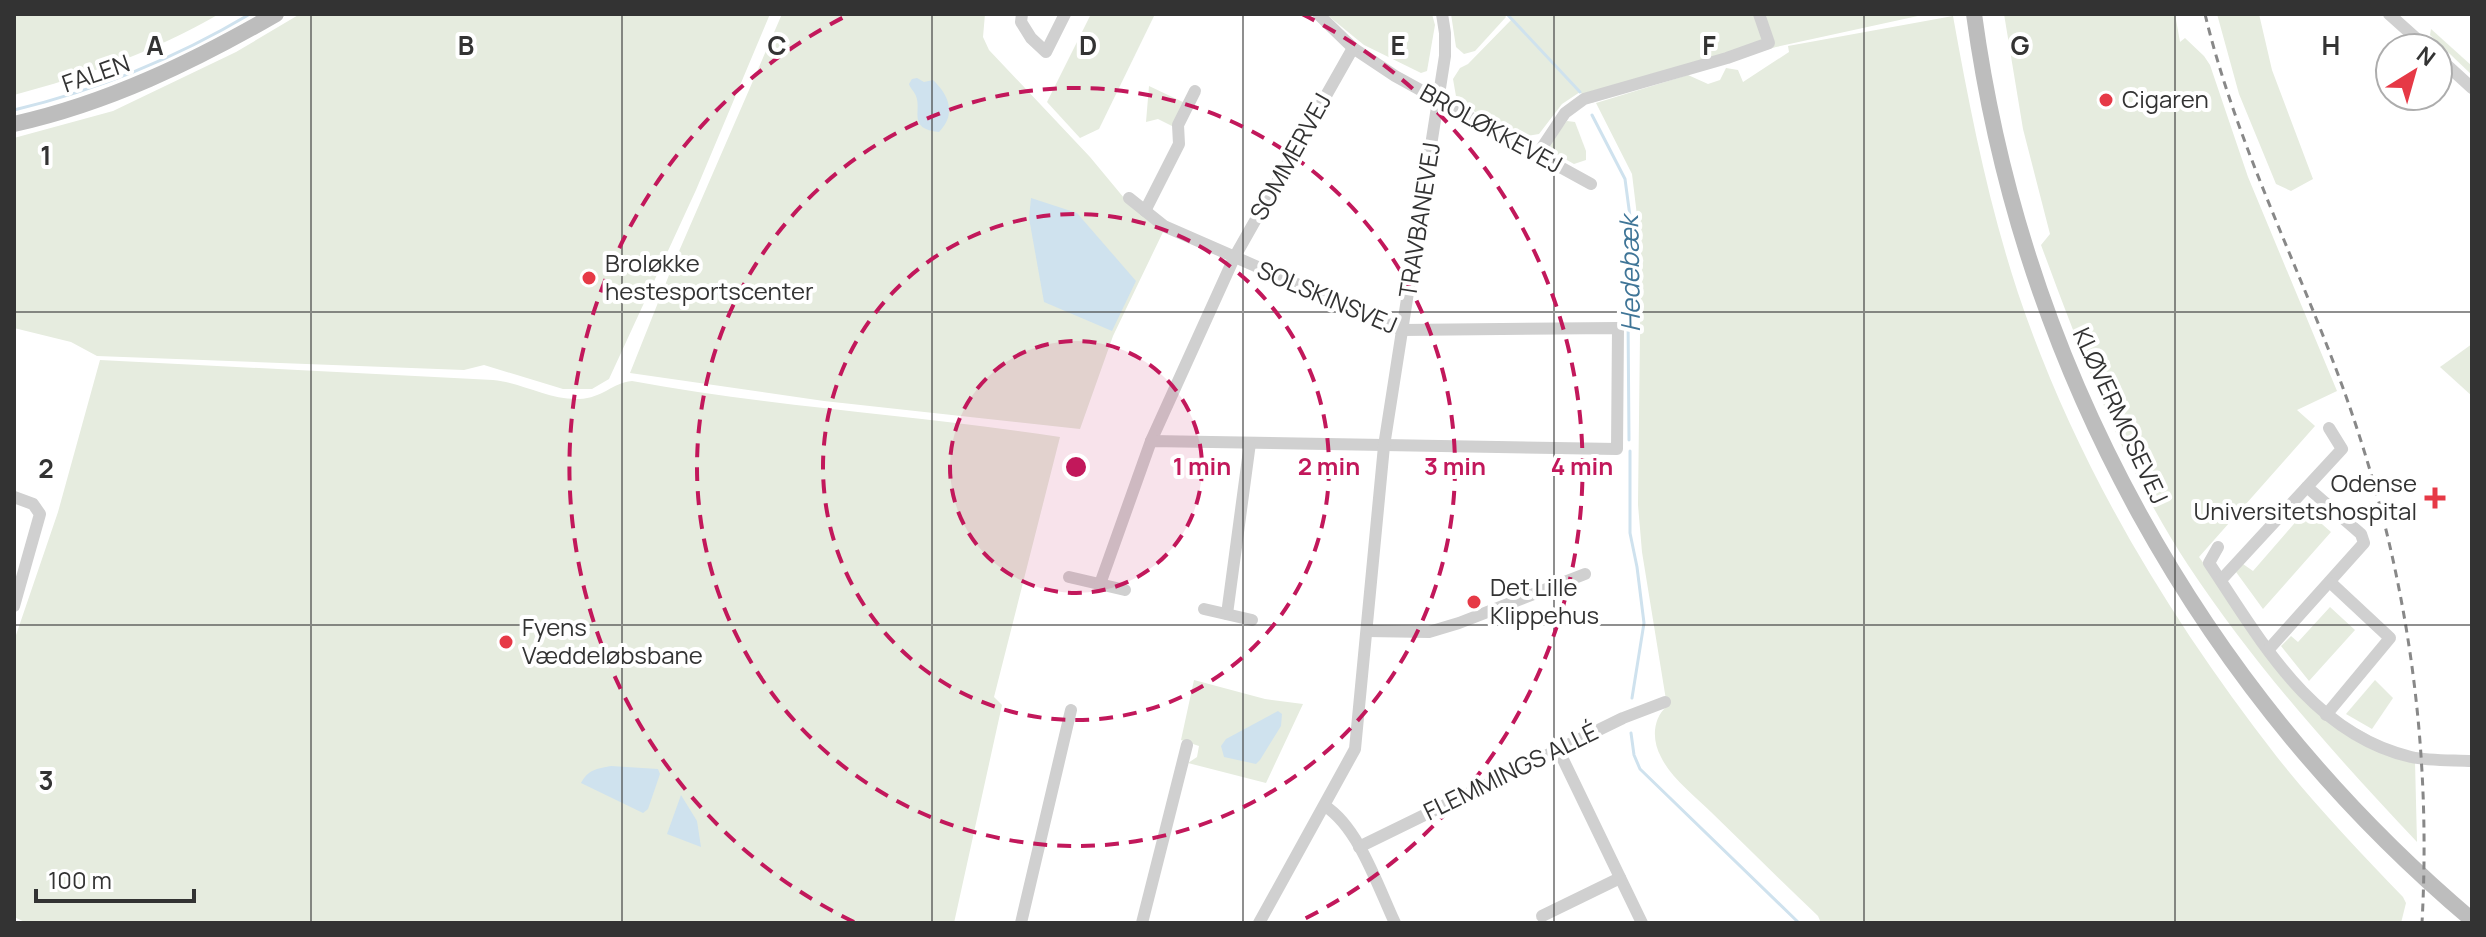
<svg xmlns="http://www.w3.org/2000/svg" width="2486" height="937" font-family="Manrope,sans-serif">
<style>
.green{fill:#e6ecdf}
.water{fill:#cfe2ee}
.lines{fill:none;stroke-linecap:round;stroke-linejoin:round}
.stream{stroke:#cfe2ee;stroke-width:3}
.street{stroke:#d0d0d0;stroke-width:12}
.secondary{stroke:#bdbdbd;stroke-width:16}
.rail{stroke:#888;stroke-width:3;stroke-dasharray:8 6;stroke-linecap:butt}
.grid{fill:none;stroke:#333;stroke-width:2;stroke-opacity:0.55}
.ring{fill:none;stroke:#c2185b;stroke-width:4;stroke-dasharray:14 10}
.poi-dot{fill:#e63946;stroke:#fff;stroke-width:3}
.labels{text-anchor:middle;stroke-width:8;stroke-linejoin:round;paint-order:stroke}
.street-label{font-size:24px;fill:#333;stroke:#fff}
.poi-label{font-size:24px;fill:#333;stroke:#fff;text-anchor:start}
.water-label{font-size:26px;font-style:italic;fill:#3f7597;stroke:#fff}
.grid-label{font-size:26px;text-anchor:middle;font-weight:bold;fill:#333;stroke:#fff;stroke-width:8;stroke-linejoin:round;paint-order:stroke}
.centre{fill:#c2185b;stroke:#fff;stroke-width:4}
.ring-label{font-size:24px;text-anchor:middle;font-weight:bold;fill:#c2185b;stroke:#fff;stroke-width:8;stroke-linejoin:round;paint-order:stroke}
</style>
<rect width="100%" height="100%" fill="#fff"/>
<g class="green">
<path d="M14 14H219C156 51 85 76 14 95Z"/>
<path d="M300 14H770L696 190 609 379 592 389H563L484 365 464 370 97 356 71 342 14 328V138L113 111 236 52Z"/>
<path d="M782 14H985L983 37 989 50 1090 157 1129 204 1163 232 1113 336 1080 429 824 401 630 373 673 265Z"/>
<path d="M1091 14H1155L1099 129 1080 138 1047 102Z"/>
<path d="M1326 14H1432L1435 25 1427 71 1421 73 1364 45Z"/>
<path d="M1451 14H1504L1506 17 1475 51 1464 54 1456 47Z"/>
<path d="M1507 14H1927L1776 47 1591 103 1580 92 1562 104 1539 134 1521 137 1457 102 1453 79 1460 68 1468 64 1511 20Z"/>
<path d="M2004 14H2175L2180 42 2185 38 2204 56 2210 65 2248 177 2337 391 2297 410 2315 426 2199 557 2301 697 2415 761 2417 842C2335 755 2254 665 2188 565 2123 466 2082 355 2041 245L2050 234 2023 129Z"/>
<path d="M2217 14H2259L2272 70 2313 179 2291 191 2276 184 2239 94Z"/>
<path d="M1953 16C1970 110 1988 202 2018 293 2075 463 2168 617 2277 757 2316 806 2360 852 2403 897L2406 903 2401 923H1821L1818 916C1782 882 1747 847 1711 812 1695 796 1671 778 1661 757 1652 741 1652 719 1667 706L1642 552 1638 505 1641 249 1632 174 1596 103 1688 75 1708 84 1720 80 1726 68 1738 70 1743 82 1789 52 1788 46Z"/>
<path d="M2431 29 2472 66V75L2430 35Z"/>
<path d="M1149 86 1185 103 1174 127 1158 119 1146 122Z"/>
<path d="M1567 121 1575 122 1586 151V160L1574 164 1549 150 1552 140Z"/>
<path d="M2472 344V396L2440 367Z"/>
<path d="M100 360 493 380C523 383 548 400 579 399 603 398 612 383 632 381 773 407 917 415 1060 437L994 697 1002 705 954 923H27L14 917V641L58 512Z"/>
<path d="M2306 510 2331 532 2263 609 2236 572 2243 564 2253 571Z"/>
<path d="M2330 607 2355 630 2309 681 2281 646 2291 636 2298 642Z"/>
<path d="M1194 680 1265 699 1303 704 1266 783 1188 763 1197 757 1199 746 1181 740Z"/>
<path d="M2375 680 2393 698 2372 729 2346 714Z"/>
</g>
<g class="water">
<path d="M917 78 924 82 933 80C950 96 956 115 939 132 907 129 922 111 916 96 914 91 910 88 909 84L912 79Z"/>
<path d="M1031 198 1077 213 1136 281 1112 331 1044 302 1029 218Z"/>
<path d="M1278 711 1282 714 1281 726 1260 760 1256 764 1224 757 1221 746 1226 739Z"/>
<path d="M611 766 658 769 660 774 648 809 643 813 581 783C589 769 596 769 611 766Z"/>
<path d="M681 795 697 821 701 847 667 834Z"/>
</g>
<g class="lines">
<g class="stream">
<path d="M1507 14 1580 92"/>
<path d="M14 110C98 90 176 58 250 14"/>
<path d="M1592 115 1625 179 1633 239V292L1628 316 1629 440"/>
<path d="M1630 451V533L1637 567 1644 623 1632 698"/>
<path d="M1631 733 1634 755 1640 769 1799 923"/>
</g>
<g class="street">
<path d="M1022 14 1021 22 1031 38 1046 52 1065 14"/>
<path d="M1318 14 1353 48 1395 76 1591 184"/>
<path d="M2389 14 2427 48"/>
<path d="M2438 57 2472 88"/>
<path d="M1537 155 1565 113 1584 99 1727 58 1769 43 1759 14"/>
<path d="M1145 211 1179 144 1178 125 1195 91"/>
<path d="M1151 441 1234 258 1353 48"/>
<path d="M14 497 33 504 40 514 14 606"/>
<path d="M2218 547 2209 563C2261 641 2312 734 2411 757 2430 761 2452 760 2472 761"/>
<path d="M1069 577 1125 590"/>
<path d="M2221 580 2342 449 2329 428"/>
<path d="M1100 584 1151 441 1617 449 1618 328 1402 330 1164 226 1129 198"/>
<path d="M1204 609 1252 620"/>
<path d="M1227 614 1250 443"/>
<path d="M1367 631 1429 632 1459 623 1585 574"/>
<path d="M2269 649 2364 543 2361 534 2307 487"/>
<path d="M2326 715 2390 638 2331 583"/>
<path d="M1558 749 1642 923"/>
<path d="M1325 806C1359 828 1378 887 1395 923"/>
<path d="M1359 847 1623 718 1665 702"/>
<path d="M1542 916 1620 878"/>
<path d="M1021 923 1071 710"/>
<path d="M1142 923 1187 745"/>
<path d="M1259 923 1355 749 1384 446 1445 56V33L1442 14"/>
</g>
<g class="secondary">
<path d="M1974 14C2022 367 2200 690 2472 920"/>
<path d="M14 124C108 103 193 62 276 14"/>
</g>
<path class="rail" d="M2205 14C2236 143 2298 264 2343 388 2406 562 2432 739 2422 923"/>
</g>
<path class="grid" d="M311 14V923M622 14V923M932 14V923M1243 14V923M1554 14V923M1864 14V923M2175 14V923M14 312H2472M14 625H2472"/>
<circle cx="1076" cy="467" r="126" fill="#c2185b" fill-opacity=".12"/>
<g class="ring">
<circle cx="1076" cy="467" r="126"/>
<circle cx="1076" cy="467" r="253"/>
<circle cx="1076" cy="467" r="379"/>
<path d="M854 922A506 506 0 0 1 850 14M1302 14A506 506 0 0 1 1298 922"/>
</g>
<g class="poi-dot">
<circle cx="2106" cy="100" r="8"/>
<circle cx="589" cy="278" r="8"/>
<path d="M2431 486h8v8h8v8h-8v8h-8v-8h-8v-8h8z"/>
<circle cx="1474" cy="602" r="8"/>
<circle cx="506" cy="642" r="8"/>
</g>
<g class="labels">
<g class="street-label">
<text transform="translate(96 74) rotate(-19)" y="8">FALEN</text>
<text transform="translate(1491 129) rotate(29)" y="8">BROLØKKEVEJ</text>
<text transform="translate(1291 157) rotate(-61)" y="8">SOMMERVEJ</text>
<text transform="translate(1420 220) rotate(-81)" y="8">TRAVBANEVEJ</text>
<text transform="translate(1327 298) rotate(23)" y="8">SOLSKINSVEJ</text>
<text transform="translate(2120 416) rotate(65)" y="8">KLØVERMOSEVEJ</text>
<text transform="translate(1511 772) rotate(-26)" y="8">FLEMMINGS ALLÉ</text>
</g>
<g class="poi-label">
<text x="2122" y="108">Cigaren</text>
<text x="605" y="272">Broløkke<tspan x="605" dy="28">hestesportscenter</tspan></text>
<text x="2417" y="492" text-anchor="end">Odense<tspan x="2417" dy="28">Universitetshospital</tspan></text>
<text x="1490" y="596">Det Lille<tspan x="1490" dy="28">Klippehus</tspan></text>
<text x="522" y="636">Fyens<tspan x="522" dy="28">Væddeløbsbane</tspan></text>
</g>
<g class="water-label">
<text transform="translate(1630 274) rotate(-91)" y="9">Hedebæk</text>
</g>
</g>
<g class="grid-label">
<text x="155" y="55">A</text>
<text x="466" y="55">B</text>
<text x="777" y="55">C</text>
<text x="1088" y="55">D</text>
<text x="1398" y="55">E</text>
<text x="1709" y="55">F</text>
<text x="2020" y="55">G</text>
<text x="2331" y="55">H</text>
<text x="46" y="165">1</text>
<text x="46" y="478">2</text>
<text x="46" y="790">3</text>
</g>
<circle cx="1076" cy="467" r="12" class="centre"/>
<g class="ring-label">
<text x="1202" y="475">1 min</text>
<text x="1329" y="475">2 min</text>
<text x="1455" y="475">3 min</text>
<text x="1582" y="475">4 min</text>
</g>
<rect width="2486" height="937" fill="none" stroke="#333333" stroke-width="32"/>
<g transform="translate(2414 72) rotate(37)"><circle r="38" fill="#ffffff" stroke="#adadad" stroke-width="2"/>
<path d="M0-6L14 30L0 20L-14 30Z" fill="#e63946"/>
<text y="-12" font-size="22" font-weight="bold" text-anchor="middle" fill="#333333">N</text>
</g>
<path d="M36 889v12h158v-12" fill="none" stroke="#333333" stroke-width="4"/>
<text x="48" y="889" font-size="24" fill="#333333" stroke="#ffffff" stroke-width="6" paint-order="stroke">100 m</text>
</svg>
